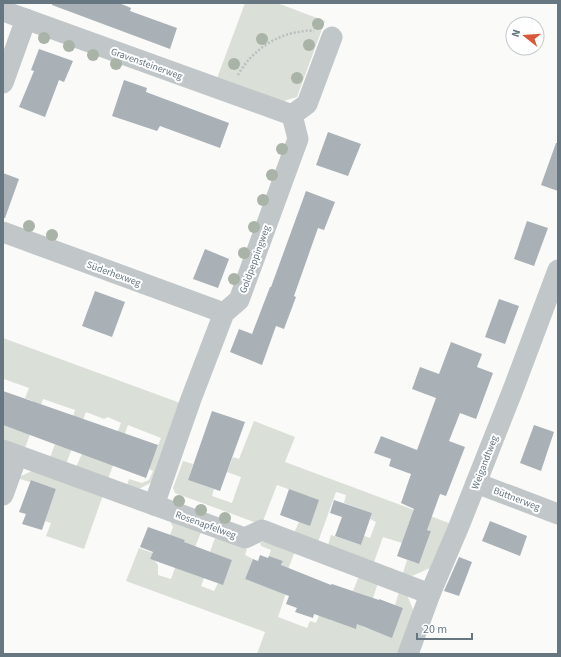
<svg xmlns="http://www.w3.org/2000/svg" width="561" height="657" font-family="'Source Sans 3',sans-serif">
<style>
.green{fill:#dadfd7}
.building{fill:#a9b1b7}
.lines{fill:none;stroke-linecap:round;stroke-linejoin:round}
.path{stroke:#bcbfc1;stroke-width:2.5;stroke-dasharray:2 2;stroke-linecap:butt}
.minor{stroke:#c1c6c9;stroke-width:21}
.tree{fill:#aab3a7}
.labels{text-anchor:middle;stroke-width:4;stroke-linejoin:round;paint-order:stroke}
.street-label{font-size:10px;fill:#667781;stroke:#fff}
</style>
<rect width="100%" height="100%" fill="#fafaf8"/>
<g class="green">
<path d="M245 3H277L325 21 297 97 277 103 216 81Z"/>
<path d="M3 338 183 404 154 481 137 490 127 486 129 479 142 483 149 480 153 471 149 469 161 438 128 425 108 479 76 467 82 454 106 463 121 423 108 417 104 419 86 412 66 464 50 458 55 444 64 447 75 410 43 399 25 448 3 441V425L22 432 33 401 25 398 29 388 4 379 3 381Z"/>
<path d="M254 421 295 437 285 462 449 523 430 568 412 576 403 573 407 560 419 564 431 531 409 523 402 543 383 537 374 562 328 545 331 535 361 545 364 536 370 538 376 522 370 519 372 513 344 503 346 495 336 492 318 542 294 533 299 522 318 500 277 485 263 521 257 523 175 493 173 488 183 461 193 464 188 480 214 489 212 496 232 503 241 477 227 472 233 457 239 459Z"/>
<path d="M34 470 103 495 84 549 46 536 51 523 45 521 56 489 31 480 30 482 17 478Z"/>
<path d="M170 521 201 532 188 565 204 578 201 586 214 591 218 583 223 584 232 560 210 552 215 538 247 549 245 555 253 559 245 579 272 589 283 561 269 556 271 550 261 546 260 543 265 541 295 551 281 588 287 590 278 617 307 628 310 621 316 623 324 603 334 606 330 620 356 628 367 596 353 591 359 576 378 583 363 627 392 637 403 608 395 605 399 592 407 595 414 612 399 654H257L265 632 126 581 139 548 153 553 150 559 155 561 158 565V575L171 579 185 540 170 535 173 527Z"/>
</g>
<g class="building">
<path d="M52 3H119L131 8 130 11 177 28 170 49 52 5Z"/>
<path d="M39 49 73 61 64 82 59 80 45 117 19 107 34 71 31 70Z"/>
<path d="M124 80 147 88 146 92 229 123 220 148 160 126 157 131 112 116Z"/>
<path d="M328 132 361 144 348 176 316 165Z"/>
<path d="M556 143H558V191L541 185Z"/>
<path d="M3 173 19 179 5 218H3Z"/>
<path d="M306 191 335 202 324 230 318 228 294 296 296 297 284 329 276 326 262 365 230 352 239 329 252 334 270 287H271Z"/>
<path d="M527 221 548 228 534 266 514 259Z"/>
<path d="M205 249 229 259 218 288 193 279Z"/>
<path d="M95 291 125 302 112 337 82 326Z"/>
<path d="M499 299 519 306 505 344 485 337Z"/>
<path d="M451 342 482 354 477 367 493 373 476 419 460 413 449 441 465 447 446 496 440 494 427 530 431 531 419 564 397 556 414 509 401 503 411 474 389 466 391 459 374 453 381 436 417 450 436 398 412 389 420 367 439 374Z"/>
<path d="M3 391 158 445 146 478 3 425Z"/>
<path d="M212 411 245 422 220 491 188 480Z"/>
<path d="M534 425 554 432 541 471 520 463Z"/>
<path d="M31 480 56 489 42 530 22 524 26 514 19 512Z"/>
<path d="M289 489 319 500 310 526 280 515Z"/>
<path d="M334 500 372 513 361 545 335 536 342 517 330 513Z"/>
<path d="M490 521 527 536 520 556 482 541Z"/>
<path d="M148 527 185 540 184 542 232 560 223 585 150 559 153 552 140 547Z"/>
<path d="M260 555 268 558 269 556 283 561 281 565 331 585 332 584 379 600V599L403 608 392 638 357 624 356 629 314 614 313 618 295 612 297 608 286 604 289 596 245 579 253 559 258 561Z"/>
<path d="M459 557 472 562 459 596 444 591Z"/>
</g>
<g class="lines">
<path class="path" d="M238 75C250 53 274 35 299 32 304 31 309 30 314 31"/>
<g class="minor">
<path d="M3 11 292 115"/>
<path d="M3 83 26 19"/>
<path d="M3 232 224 313"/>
<path d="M3 450 245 538 262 530 430 594"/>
<path d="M476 483 558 514"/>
<path d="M3 495 17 456"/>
<path d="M154 505 191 399 224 313 239 300 298 139 292 115 307 104 332 37"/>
<path d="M408 654 430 594 459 526 514 387 558 270"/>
</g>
</g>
<g class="tree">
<circle cx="318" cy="24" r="6"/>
<circle cx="44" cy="38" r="6"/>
<circle cx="262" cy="39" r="6"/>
<circle cx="309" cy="45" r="6"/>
<circle cx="69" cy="46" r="6"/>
<circle cx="93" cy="55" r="6"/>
<circle cx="116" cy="64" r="6"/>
<circle cx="234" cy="64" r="6"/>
<circle cx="297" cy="78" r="6"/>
<circle cx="282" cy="149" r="6"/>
<circle cx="272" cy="175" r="6"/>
<circle cx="263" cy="200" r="6"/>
<circle cx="29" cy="226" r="6"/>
<circle cx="254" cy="227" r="6"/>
<circle cx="52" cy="235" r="6"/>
<circle cx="244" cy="253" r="6"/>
<circle cx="234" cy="279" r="6"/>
<circle cx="179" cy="501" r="6"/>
<circle cx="201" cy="510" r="6"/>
<circle cx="225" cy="518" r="6"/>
</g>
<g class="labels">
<g class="street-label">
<text transform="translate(147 63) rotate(20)" y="4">Gravensteinerweg</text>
<text transform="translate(254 259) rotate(-70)" y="4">Goldpeppingweg</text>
<text transform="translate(114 273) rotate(20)" y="4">Süderhexweg</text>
<text transform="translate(484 462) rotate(-69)" y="4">Weigandtweg</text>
<text transform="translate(517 498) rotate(21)" y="4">Büttnerweg</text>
<text transform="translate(206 524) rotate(20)" y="4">Rosenapfelweg</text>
</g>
</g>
<rect width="561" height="657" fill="none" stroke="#667781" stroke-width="8"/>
<g transform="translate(525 36) rotate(287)"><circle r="19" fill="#ffffff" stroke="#c2c9cd"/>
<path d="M0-3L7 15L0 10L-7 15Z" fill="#d95839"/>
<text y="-6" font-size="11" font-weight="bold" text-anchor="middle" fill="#667781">N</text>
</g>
<path d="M417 633v6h55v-6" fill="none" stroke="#667781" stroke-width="2"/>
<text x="423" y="633" font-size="12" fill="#667781" stroke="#ffffff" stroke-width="3" paint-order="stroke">20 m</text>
</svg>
